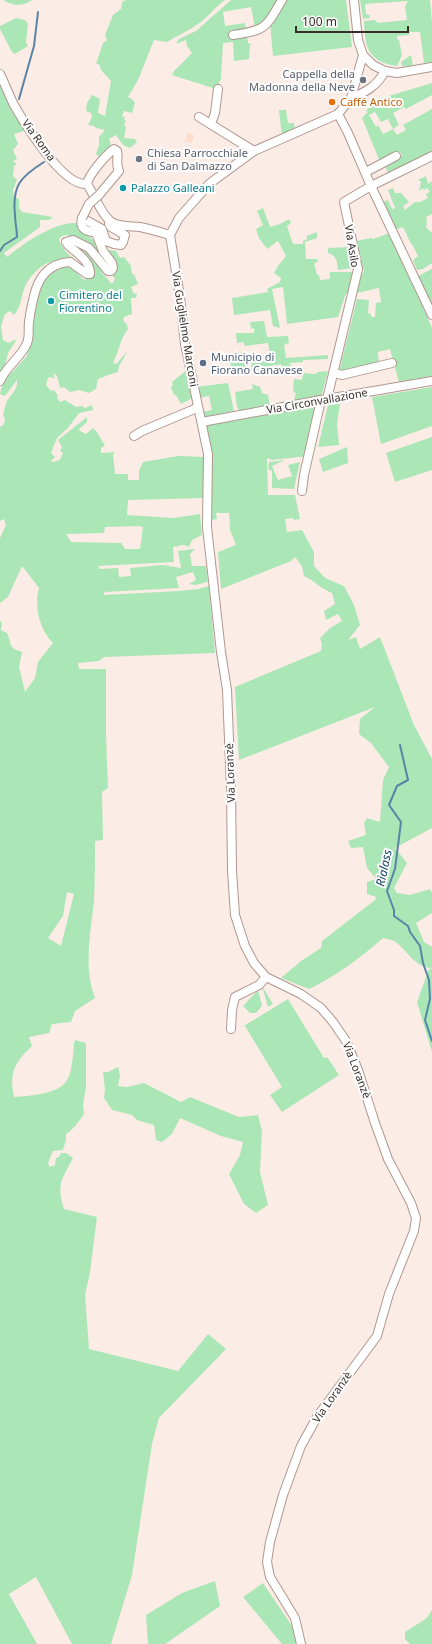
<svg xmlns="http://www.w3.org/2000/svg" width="432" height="1644" font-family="'Noto Sans',sans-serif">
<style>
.built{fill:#fedcd0}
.green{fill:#abe6b6;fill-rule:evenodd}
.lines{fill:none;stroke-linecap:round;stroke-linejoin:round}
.stream{stroke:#5884a5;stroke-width:2}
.minor-casing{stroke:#af978e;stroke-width:10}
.minor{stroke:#fff;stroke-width:8}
.minor-bridge-casing{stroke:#af978e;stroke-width:10;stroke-linecap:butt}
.minor-bridge{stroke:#fff;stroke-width:8}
.worship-dot{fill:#6b7280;stroke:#fdfdfd;stroke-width:1.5}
.food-dot{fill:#e8710a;stroke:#fdfdfd;stroke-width:1.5}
.culture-dot{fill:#0f9aa8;stroke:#fdfdfd;stroke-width:1.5}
.service-dot{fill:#5c6f8a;stroke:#fdfdfd;stroke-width:1.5}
.labels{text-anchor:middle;stroke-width:4;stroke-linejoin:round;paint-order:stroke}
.worship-label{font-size:11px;fill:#5b616d;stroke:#fdfdfd;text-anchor:end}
.food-label{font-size:11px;fill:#c56008;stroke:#fdfdfd;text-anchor:start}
.street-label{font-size:11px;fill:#372e2a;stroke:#fdfdfd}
.culture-label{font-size:11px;fill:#0d838f;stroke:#fdfdfd;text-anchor:start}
.service-label{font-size:11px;fill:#4e5e75;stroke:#fdfdfd;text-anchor:start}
.water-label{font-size:12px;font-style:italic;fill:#114566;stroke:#fdfdfd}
</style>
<rect width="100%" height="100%" fill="#fcece6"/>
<path class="built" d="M188 132 194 135 192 143 185 142Z"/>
<g class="green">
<path d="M3 0H32C22 7 13 6 3 0Z"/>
<path d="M126 0H225C216 6 210 15 202 21 191 30 178 35 167 42L154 40 138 80 128 97 132 99 135 103 132 113 124 111 122 116 125 117 124 120 126 121 124 125 126 127 124 138 135 139 137 142 130 148 123 145 116 135 109 139 111 145 101 159 96 154 99 145V137L105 130 96 128 94 126 88 125 92 117 91 113 86 111 87 103 92 95 100 99 98 113 105 116 111 81 101 70 99 64H96L103 43 107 40 105 35 113 15 121 9 122 2Z"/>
<path d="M231 0H280L268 20 255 28 251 7 223 12 225 26 245 23 248 43 252 44 250 45 249 59 234 61 233 42 223 43 221 79 216 89 172 75 174 71 192 53 187 46 186 40 176 44 179 39 196 31Z"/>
<path d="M284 0H346L352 47 273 56 270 23Z"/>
<path d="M360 0H430L432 23V62L424 63 420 32H410L409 35 397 36V39L399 40 402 55 397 66C367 62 365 46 364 21L375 20 378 23 407 20 405 6 408 1 365 4 366 14 370 15V18L363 19Z"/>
<path d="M16 18 25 20 28 24 26 42 28 46 15 54 12 52 0 29V26Z"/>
<path d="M411 55 413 66H402L401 62Z"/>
<path d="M0 80 27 130 14 134 18 144 13 150 17 159 13 161 17 164 14 166 13 176 17 180 13 190 14 197 19 199V208L22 212 53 217 49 220H40V227L4 253 7 257C22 244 56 221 76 223L79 230 98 243 107 261 108 267 91 247 67 235 62 236 59 239C62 252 73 256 80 266 74 264 68 261 62 261 46 258 29 275 24 289 21 298 21 307 14 315L10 311 5 314 1 326 3 340 8 343 17 339 8 353 5 366 0 372Z"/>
<path d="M432 83V95L406 109 404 107 393 113 399 125 393 129 397 135 406 130 403 125 432 109V154L389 175 384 164 402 155 400 152 380 162 362 118 368 112 366 111 375 100ZM375 112 381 122 388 119 393 129 383 134 378 125 376 127 369 115Z"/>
<path d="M279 110H286L288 123H294L295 130 282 136Z"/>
<path d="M426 176 428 184 432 181V214L426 217 427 223 426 227 432 233V263L423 269 417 270 413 260 418 256 412 244H411L403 227 395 230 383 202 388 200 392 209 395 208 388 190 393 188 395 193H401L409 202 403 206 405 210 415 202H420L428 198 426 194 430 192 427 188 424 190 423 188 419 191 421 182 418 180Z"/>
<path d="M263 208 270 227 280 224 289 219 291 223 287 226 293 244H303V241L307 239V236L317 232V238L305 242 306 259H317L318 262 314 263 317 275H319L320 280 330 279V272H354L351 286 345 296 338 317 287 324 283 287 272 289 280 328 273 326 270 310 234 315 232 298 268 292 267 289 280 282 281 278 274 273 278 266 286 256 278 241 267 249 259 238 256 229 263 225 257 211Z"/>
<path d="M390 233 432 328V376L399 382 390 349 378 352 379 364 339 372 357 299 369 300 368 313 371 314V317H375L376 303 381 302 379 288 357 293 360 279 364 271 356 241 371 238 373 239Z"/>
<path d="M71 243 90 253 97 261 102 273 112 284 115 279 113 276 116 268 106 253 109 250 116 251 120 258 124 257 131 266 132 274H134L138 284 131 287 134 294 137 293 136 298H131L132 314 124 317 123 320 127 325 128 329C120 339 119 351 113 363L116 364 128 351 119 366 118 372 111 374 98 379 96 389 89 393 79 390 70 392 64 387 60 388 57 376 53 373 55 379 51 377 48 378 46 385 51 391 54 390 58 396 57 398 60 402 65 400 76 407 82 406 85 408 92 405 93 410 79 413 68 428 57 438 51 453 55 457 51 461 53 462 60 460 63 453 60 451 62 447 58 440 87 417V422L79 429 80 431 86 434 93 428 97 432 105 446 101 448V453L115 452 113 454 115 474H128V480H139V471L143 462 178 456 204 457V498L128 500 127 515 173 518 200 514 202 535 192 540 189 547 184 545 173 547 174 562 98 566 100 569 118 568 119 577 131 576 130 568 163 565 181 568 178 551 195 549 190 554 192 566H206L208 582 195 585 189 584 196 580 193 572 176 577 179 588 105 592 103 595 179 591 198 589 209 586 215 653 104 657 99 661 78 663 79 669H106V735L108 788 102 792 103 840 95 841C95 861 95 881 94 900 91 932 83 967 95 998L75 1011 71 1022 52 1024 49 1033 29 1037 32 1046C14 1063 9 1073 14 1097 28 1096 60 1094 67 1080 71 1074 72 1063 73 1056 74 1050 73 1046 75 1040L86 1043V1087L83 1104 84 1114C80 1120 72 1131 66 1134V1140L63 1150 53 1151 48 1163 50 1167 55 1165 56 1158 59 1157 61 1153H66L73 1158C62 1179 56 1185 64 1209L97 1217 90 1272 85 1295 89 1349 178 1371 208 1334 226 1349 159 1418 152 1444 132 1575 111 1644H72L36 1577 9 1594 37 1644H0V620L2 624 1 630 7 633C13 646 7 647 22 652L19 667 25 692 35 678 38 662 53 643C39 629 34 606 39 588L22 566 8 597 0 603V538L6 525 4 519 0 521V427L4 424 5 419 3 415C4 410 5 406 7 401 11 394 18 390 17 380L5 396 0 394 3 382 27 356 33 328 32 316 40 282 48 275 66 266 73 269 84 280 92 277 94 270ZM138 526 143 527 140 549H125L121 543 71 542 66 534 104 533 105 527ZM67 892 74 894 61 946 48 938 63 916Z"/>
<path d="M350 247 353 268 338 270C337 261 337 256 328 253V248Z"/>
<path d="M432 269V311L416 277Z"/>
<path d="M264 321 267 337 288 336 289 343 284 345 286 358 328 355V359L303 360V362L290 363 292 374 282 375 281 364 270 366V368L262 370 261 369 251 371 252 362H250L249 359 245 360 246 370 229 372 232 370 230 362 233 354 244 352 245 357 258 355 260 362 271 361 268 343 245 346 243 342 237 343 236 333H254V328L251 329 250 322Z"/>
<path d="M188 369 193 398 181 404 176 395H174L171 387 173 385 172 382Z"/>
<path d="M328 371 321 397 294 400 296 393 293 392 294 379 302 380 303 373 315 374 318 372Z"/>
<path d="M228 383 234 411 204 417 202 412 212 410 209 396 198 398 195 387Z"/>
<path d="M252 384 260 387 262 393 268 395 270 406 244 411 239 410 237 407 235 392 253 389Z"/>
<path d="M432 387V426L381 444 372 397Z"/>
<path d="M340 404 337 424 339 445 318 447 328 405Z"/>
<path d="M315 407 316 409 308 456 272 460 267 458 268 495H295L300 519 294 520 293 518 285 519 287 532 302 530 314 552V566L325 578 344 586 354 605 360 625 348 640 356 637 360 649 380 637 414 725 432 759V828L395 848 407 863 394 888 397 893 410 895 430 889 432 893V913L416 923 424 942 432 947V1052L417 1002 429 969 432 968C415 967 409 953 397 943 394 940 387 939 383 938 363 956 333 978 309 989L281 978 301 961 321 948 322 941 375 900 376 897 367 894V882L376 879 367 868 363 847 351 848 348 841 366 835 364 823 367 818 380 822 383 780 389 767 371 743 359 734 360 719 375 707 239 760 235 687 321 651 322 644 320 638 330 628 342 621 338 614 326 620 324 611 335 604 332 593C321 589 315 581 304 576L302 566 295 557 291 561 221 589 218 552 236 545 230 530 229 513H216L217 519 211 520V475L205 425Z"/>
<path d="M432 437V470L395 482 386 453Z"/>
<path d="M347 447 348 463 323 472 319 459Z"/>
<path d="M285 460 272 466 278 480 292 476 288 465 300 462 294 489 272 488V471L268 469 269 462Z"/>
<path d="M262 986 273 1004 268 1007Z"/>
<path d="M258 990 262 1006 256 1013H250L243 1006Z"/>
<path d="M288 999 324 1058 327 1057 339 1075 282 1112 270 1095 282 1087 245 1026 242 1027Z"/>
<path d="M118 1067 120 1075 118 1086 127 1087 144 1083 181 1102 190 1097 239 1117 258 1115 262 1131 260 1172 268 1205 256 1213 244 1204 229 1174 240 1155 243 1142 221 1136 180 1118 172 1134 162 1142 156 1140 154 1125 137 1120 132 1115 112 1110 104 1098 105 1090 103 1072H108Z"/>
<path d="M215 1581 220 1606 165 1644H148L146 1615 182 1593Z"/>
<path d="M263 1583 292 1626 297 1644H282L243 1597Z"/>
<path d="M432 1610V1644H410L405 1639V1632L427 1618Z"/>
</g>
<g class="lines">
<g class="stream">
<path d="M19 99 34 46 38 12"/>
<path d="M0 251 4 245 17 237C17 229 15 223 15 215 12 186 20 177 44 162"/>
<path d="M400 745 408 780 397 786 389 805 401 822 395 869 387 891 394 910V916L408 926 410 932 420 946 423 963 429 980 430 999 425 1020 432 1041"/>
</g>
<defs>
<g id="minor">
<path d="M354 0 358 40 363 55 373 65 385 71 397 73 432 67"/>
<path d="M233 35C266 30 265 29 282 0"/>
<path d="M0 74C5 84 9 95 14 105 25 124 63 187 87 184"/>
<path d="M351 98C366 92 377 86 385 71"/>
<path d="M338 114 348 133 371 186 432 315"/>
<path d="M199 117 254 151"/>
<path d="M211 124 215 113 218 89"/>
<path d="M366 172 396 156"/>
<path d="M87 184C95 196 100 212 110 221 117 227 131 226 140 227 150 229 160 232 170 235"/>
<path d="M87 184C89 174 106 155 114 149L117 151C119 159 115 163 119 171L99 195"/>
<path d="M170 235 180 297 185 344 208 454 207 527 221 652 227 690 231 789 232 871 235 915 245 946 254 963 266 977 301 994 321 1008 333 1022 346 1041 358 1070 375 1123 388 1159 411 1203 416 1218 414 1231 389 1294 377 1336 317 1417 301 1446 283 1495 270 1542 267 1562 270 1577 295 1618 301 1644"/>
<path d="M170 235 179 218 209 184 254 151 338 114 351 98 363 55"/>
<path d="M334 373 342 375 392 363"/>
<path d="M0 381C6 366 21 358 27 343 30 336 28 329 29 322 33 295 37 264 70 262L87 274H90C91 262 77 253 68 245L66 242 73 240 89 248 108 271H111L113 268 112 263 103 251 96 233C87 231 79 230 82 218L102 229 106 241 114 244 121 245 123 242 125 235 111 227 109 224 110 221"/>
<path d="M327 399 358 269 344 202 371 186 432 156"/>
<path d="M202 422 321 400 432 381"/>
<path d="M134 436 142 431 197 408"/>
<path d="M302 491 304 475 321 400"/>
<path d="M231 1029 232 1010 235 997 259 985 266 977"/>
</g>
</defs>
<use href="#minor" class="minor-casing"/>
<use href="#minor" class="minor"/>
<defs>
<path id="minor-bridge" d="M82 218 89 204 99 195"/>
</defs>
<use href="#minor-bridge" class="minor-bridge-casing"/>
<use href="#minor-bridge" class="minor-bridge"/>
</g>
<g class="worship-dot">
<circle cx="363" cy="80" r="4"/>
<circle cx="139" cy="159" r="4"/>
</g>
<circle class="food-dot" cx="332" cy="102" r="4"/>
<g class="culture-dot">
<circle cx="123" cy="188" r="4"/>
<circle cx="51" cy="301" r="4"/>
</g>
<circle class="service-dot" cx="203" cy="363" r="4"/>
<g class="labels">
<g class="worship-label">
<text x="355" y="78">Cappella della<tspan x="355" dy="13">Madonna della Neve</tspan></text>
<text x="147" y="157" text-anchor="start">Chiesa Parrocchiale<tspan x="147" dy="13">di San Dalmazzo</tspan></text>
</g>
<g class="food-label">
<text x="340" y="106">Caffé Antico</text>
</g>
<g class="street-label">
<text transform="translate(39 140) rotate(54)" y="4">Via Roma</text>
<text transform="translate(352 246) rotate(81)" y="4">Via Asilo</text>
<text transform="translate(185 329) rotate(81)" y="4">Via Guglielmo Marconi</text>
<text transform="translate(317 401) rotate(-10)" y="4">Via Circonvallazione</text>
<text transform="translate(230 773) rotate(-92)" y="4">Via Loranzè</text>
<text transform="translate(357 1070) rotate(69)" y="4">Via Loranzè</text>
<text transform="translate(332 1397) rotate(-55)" y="4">Via Loranzè</text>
</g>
<g class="culture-label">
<text x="131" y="192">Palazzo Galleani</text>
<text x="59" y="299">Cimitero del<tspan x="59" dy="13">Fiorentino</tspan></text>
</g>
<g class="service-label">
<text x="211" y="361">Municipio di<tspan x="211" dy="13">Fiorano Canavese</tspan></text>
</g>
<g class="water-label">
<text transform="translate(384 868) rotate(-78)" y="4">Rialass</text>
</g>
</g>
<path d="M296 26v6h112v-6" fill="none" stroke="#372e2a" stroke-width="2"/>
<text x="302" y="26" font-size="12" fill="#372e2a" stroke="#fdfdfd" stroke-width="3" paint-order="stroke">100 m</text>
</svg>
